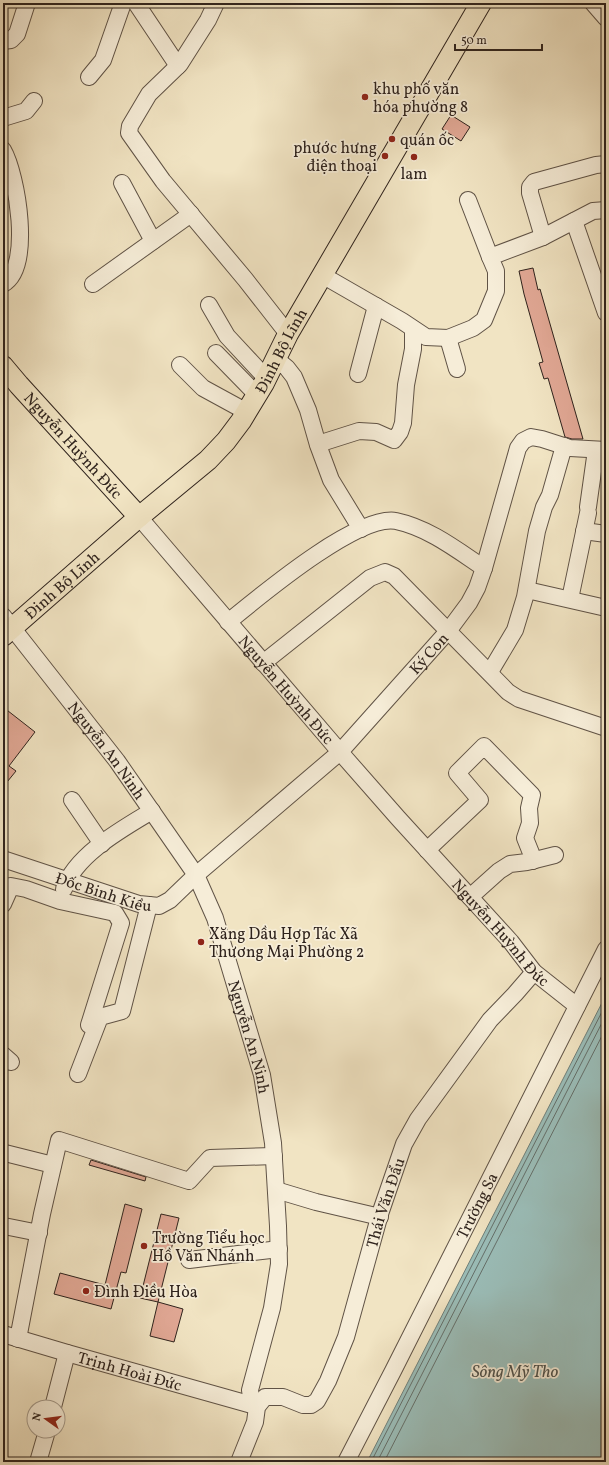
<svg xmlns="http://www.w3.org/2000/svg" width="609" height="1465" font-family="Vollkorn,serif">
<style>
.water{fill:#9bbeb9;stroke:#70807b}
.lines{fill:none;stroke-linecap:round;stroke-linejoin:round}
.shore{stroke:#65706b;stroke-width:1}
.building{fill:#e1a895;stroke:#2f231d}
.minor-casing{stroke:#605346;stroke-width:18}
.major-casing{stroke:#2f231d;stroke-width:22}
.minor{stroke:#f6edd8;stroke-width:16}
.major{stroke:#f1e4c3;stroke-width:20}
.poi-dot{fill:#8f2418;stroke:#f6edd8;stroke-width:1.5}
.labels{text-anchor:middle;stroke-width:3.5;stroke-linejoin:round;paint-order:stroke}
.poi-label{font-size:16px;fill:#2f231d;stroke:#f6edd8;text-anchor:start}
.street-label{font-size:16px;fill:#2f231d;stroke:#f6edd8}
.water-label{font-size:17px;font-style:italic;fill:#4f524c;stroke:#f6edd8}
</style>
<rect width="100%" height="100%" fill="#f1e4c3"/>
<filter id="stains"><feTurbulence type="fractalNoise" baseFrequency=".005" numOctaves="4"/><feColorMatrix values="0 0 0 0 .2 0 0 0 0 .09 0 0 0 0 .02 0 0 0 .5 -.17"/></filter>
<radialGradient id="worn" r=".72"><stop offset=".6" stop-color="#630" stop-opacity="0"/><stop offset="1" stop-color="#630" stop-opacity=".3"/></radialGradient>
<path class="water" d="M606 995V1462H367Z"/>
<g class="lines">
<g class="shore">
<path d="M371 1462 606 1004"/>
<path d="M377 1462 606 1015"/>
<path d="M384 1462 606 1028"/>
</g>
</g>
<g class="building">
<path d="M451 115 470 127 461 141 442 129Z"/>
<path d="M533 268 538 290 540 289 583 439H572L565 437 548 378 544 379 539 363 543 362 524 294 519 271Z"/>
<path d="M3 707 35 732 9 766 16 771 3 787Z"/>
<path d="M91 1160 146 1177 145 1181 89 1165Z"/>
<path d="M125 1204 142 1209 126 1273 121 1272 111 1309 54 1294 60 1273 105 1285Z"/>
<path d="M161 1214 179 1218 158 1302 140 1298Z"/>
<path d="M158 1302 183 1309 174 1342 150 1336Z"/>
</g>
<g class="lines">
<defs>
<g id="minor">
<path d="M136 3 178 66"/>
<path d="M216 3 208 20 180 64 149 94 130 126 129 133 163 181 245 279 288 334"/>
<path d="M593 3 606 18"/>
<path d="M3 41 11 40 17 34 27 3"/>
<path d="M89 77 103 60 123 3"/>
<path d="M3 118 26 111 34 101"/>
<path d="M3 150C17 174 33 268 3 284"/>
<path d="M122 183 153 241"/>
<path d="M468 200 490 257"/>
<path d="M574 221 606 313"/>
<path d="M543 237 530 193V187L534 182 596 165 606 164"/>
<path d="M322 275 402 321 426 337 448 338 473 328 484 320 496 291V271L490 257 543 237 593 211 606 210"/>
<path d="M93 284 191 214"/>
<path d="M209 305 227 336 266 378"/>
<path d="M448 338 457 369"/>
<path d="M216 353 257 395"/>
<path d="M276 359 287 368 294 377 308 410 318 445 331 480 361 529"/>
<path d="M180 365 203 388 247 412"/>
<path d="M358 374 376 306"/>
<path d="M318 444 359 431 376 432 394 440 400 432 403 423 406 385 413 349V329"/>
<path d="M588 507 596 450"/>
<path id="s1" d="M139 517 340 752 398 818 511 942 534 972 577 1006"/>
<path d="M584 531 606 534"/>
<path d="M527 590 606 608"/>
<path d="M570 599 588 513"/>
<path id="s2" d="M3 616 117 761 196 875 215 918 262 1075 273 1143 278 1226 279 1264 272 1308 250 1390 252 1405"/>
<path d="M228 622C259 597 357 514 396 521 429 528 457 550 484 568"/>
<path d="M263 663 370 578 385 572 394 576 508 692 519 699 606 728"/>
<path d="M490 672 515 630 525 597 537 531 544 507 550 495 564 446"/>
<path d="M72 800 102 844"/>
<path d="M427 850 480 800 457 773 484 746 532 795 529 808 530 823 525 838 531 853 533 861"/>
<path id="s3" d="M3 859 139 904 159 906 170 900 196 875 340 752 449 630 469 603 477 588 484 568 518 448 523 441 531 437 542 439 570 448 606 450"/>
<path d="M64 889C75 855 122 829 152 811"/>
<path d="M470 897 499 871 510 864 527 862 555 855"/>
<path d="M3 904 11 886 26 889 60 901 115 913 121 923 89 1025"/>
<path d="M3 1055 11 1062"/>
<path d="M78 1074 100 1017 122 1011 149 905"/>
<path d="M5 1153 53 1165"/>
<path d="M276 1190 316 1202 380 1217"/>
<path d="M4 1226 39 1233"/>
<path d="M189 1260 279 1249"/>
<path id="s4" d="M3 1334 67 1353 252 1405 257 1407"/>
<path d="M18 1339 42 1214 59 1140 189 1181 210 1158 274 1156"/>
<path d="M53 1407 67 1353"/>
<path d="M38 1462 47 1431"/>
<path id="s5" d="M239 1462 255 1422 257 1407 265 1397H283L303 1405H311L317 1401 328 1381 346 1337 380 1214 404 1144 418 1119 490 1020 515 994 534 972"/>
<path id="s6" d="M346 1462 393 1371 606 949"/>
</g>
<g id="major">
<path id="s7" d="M3 366 19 385 139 517"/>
<path id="s8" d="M3 636 139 517 208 460 226 441 241 421 264 383 288 334 481 3"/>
</g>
</defs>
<use href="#minor" class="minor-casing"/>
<use href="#major" class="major-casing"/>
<use href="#minor" class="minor"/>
<use href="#major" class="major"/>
</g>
<g class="poi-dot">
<circle cx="365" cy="97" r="4"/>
<circle cx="392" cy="139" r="4"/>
<circle cx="385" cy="156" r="4"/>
<circle cx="414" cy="157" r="4"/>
<circle cx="201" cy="942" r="4"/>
<circle cx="144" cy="1246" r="4"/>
<circle cx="86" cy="1291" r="4"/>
</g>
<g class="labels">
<g class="poi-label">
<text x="373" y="94">khu phố văn<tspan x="373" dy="18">hóa phường 8</tspan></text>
<text x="400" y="145">quán ốc</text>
<text x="377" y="153" text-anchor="end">phước hưng<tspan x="377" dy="18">điện thoại</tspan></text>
<text x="414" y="179" text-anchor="middle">lam</text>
<text x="209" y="939">Xăng Dầu Hợp Tác Xã<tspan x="209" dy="18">Thương Mại Phường 2</tspan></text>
<text x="152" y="1243">Trường Tiểu học<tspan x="152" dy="18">Hồ Văn Nhánh</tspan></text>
<text x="94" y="1297">Đình Điều Hòa</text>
</g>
<g class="street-label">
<text dy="6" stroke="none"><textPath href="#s8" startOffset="402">Đinh Bộ Lĩnh</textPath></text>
<text dy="6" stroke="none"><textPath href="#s7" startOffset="106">Nguyễn Huỳnh Đức</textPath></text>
<text dy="6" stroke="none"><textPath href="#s8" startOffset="78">Đinh Bộ Lĩnh</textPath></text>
<text dy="6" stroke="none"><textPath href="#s3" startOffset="534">Ký Con</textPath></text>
<text dy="6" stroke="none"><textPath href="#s1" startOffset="227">Nguyễn Huỳnh Đức</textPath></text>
<text dy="6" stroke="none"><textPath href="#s2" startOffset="170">Nguyễn An Ninh</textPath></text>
<text dy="6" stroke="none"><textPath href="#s3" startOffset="106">Đốc Binh Kiều</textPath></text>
<text dy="6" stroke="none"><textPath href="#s1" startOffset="551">Nguyễn Huỳnh Đức</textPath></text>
<text dy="6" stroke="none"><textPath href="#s2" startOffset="494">Nguyễn An Ninh</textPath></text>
<text dy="6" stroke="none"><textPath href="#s5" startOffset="336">Thái Văn Đẩu</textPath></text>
<text dy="6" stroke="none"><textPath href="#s6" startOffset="288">Trường Sa</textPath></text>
<text dy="6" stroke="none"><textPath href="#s4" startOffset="132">Trịnh Hoài Đức</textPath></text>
</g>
<g class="water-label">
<text x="515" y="1377">Sông Mỹ Tho</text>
</g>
</g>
<rect width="609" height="1465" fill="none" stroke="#f1e4c3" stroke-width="16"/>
<rect x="4" y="4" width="601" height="1457" fill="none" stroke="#2f231d" stroke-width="2"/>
<rect x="8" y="8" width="593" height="1449" fill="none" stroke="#2f231d"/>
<g transform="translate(46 1419) rotate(284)"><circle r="19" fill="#f6edd8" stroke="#a69c8d"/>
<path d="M0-3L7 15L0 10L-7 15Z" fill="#8f2418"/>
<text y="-6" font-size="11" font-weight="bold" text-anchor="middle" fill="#2f231d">N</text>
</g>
<path d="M455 44v6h87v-6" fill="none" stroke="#2f231d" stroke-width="2"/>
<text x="461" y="44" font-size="12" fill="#2f231d" stroke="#f6edd8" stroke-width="3" paint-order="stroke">50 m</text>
<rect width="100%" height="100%" filter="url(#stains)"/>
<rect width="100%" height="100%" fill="url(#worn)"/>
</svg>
